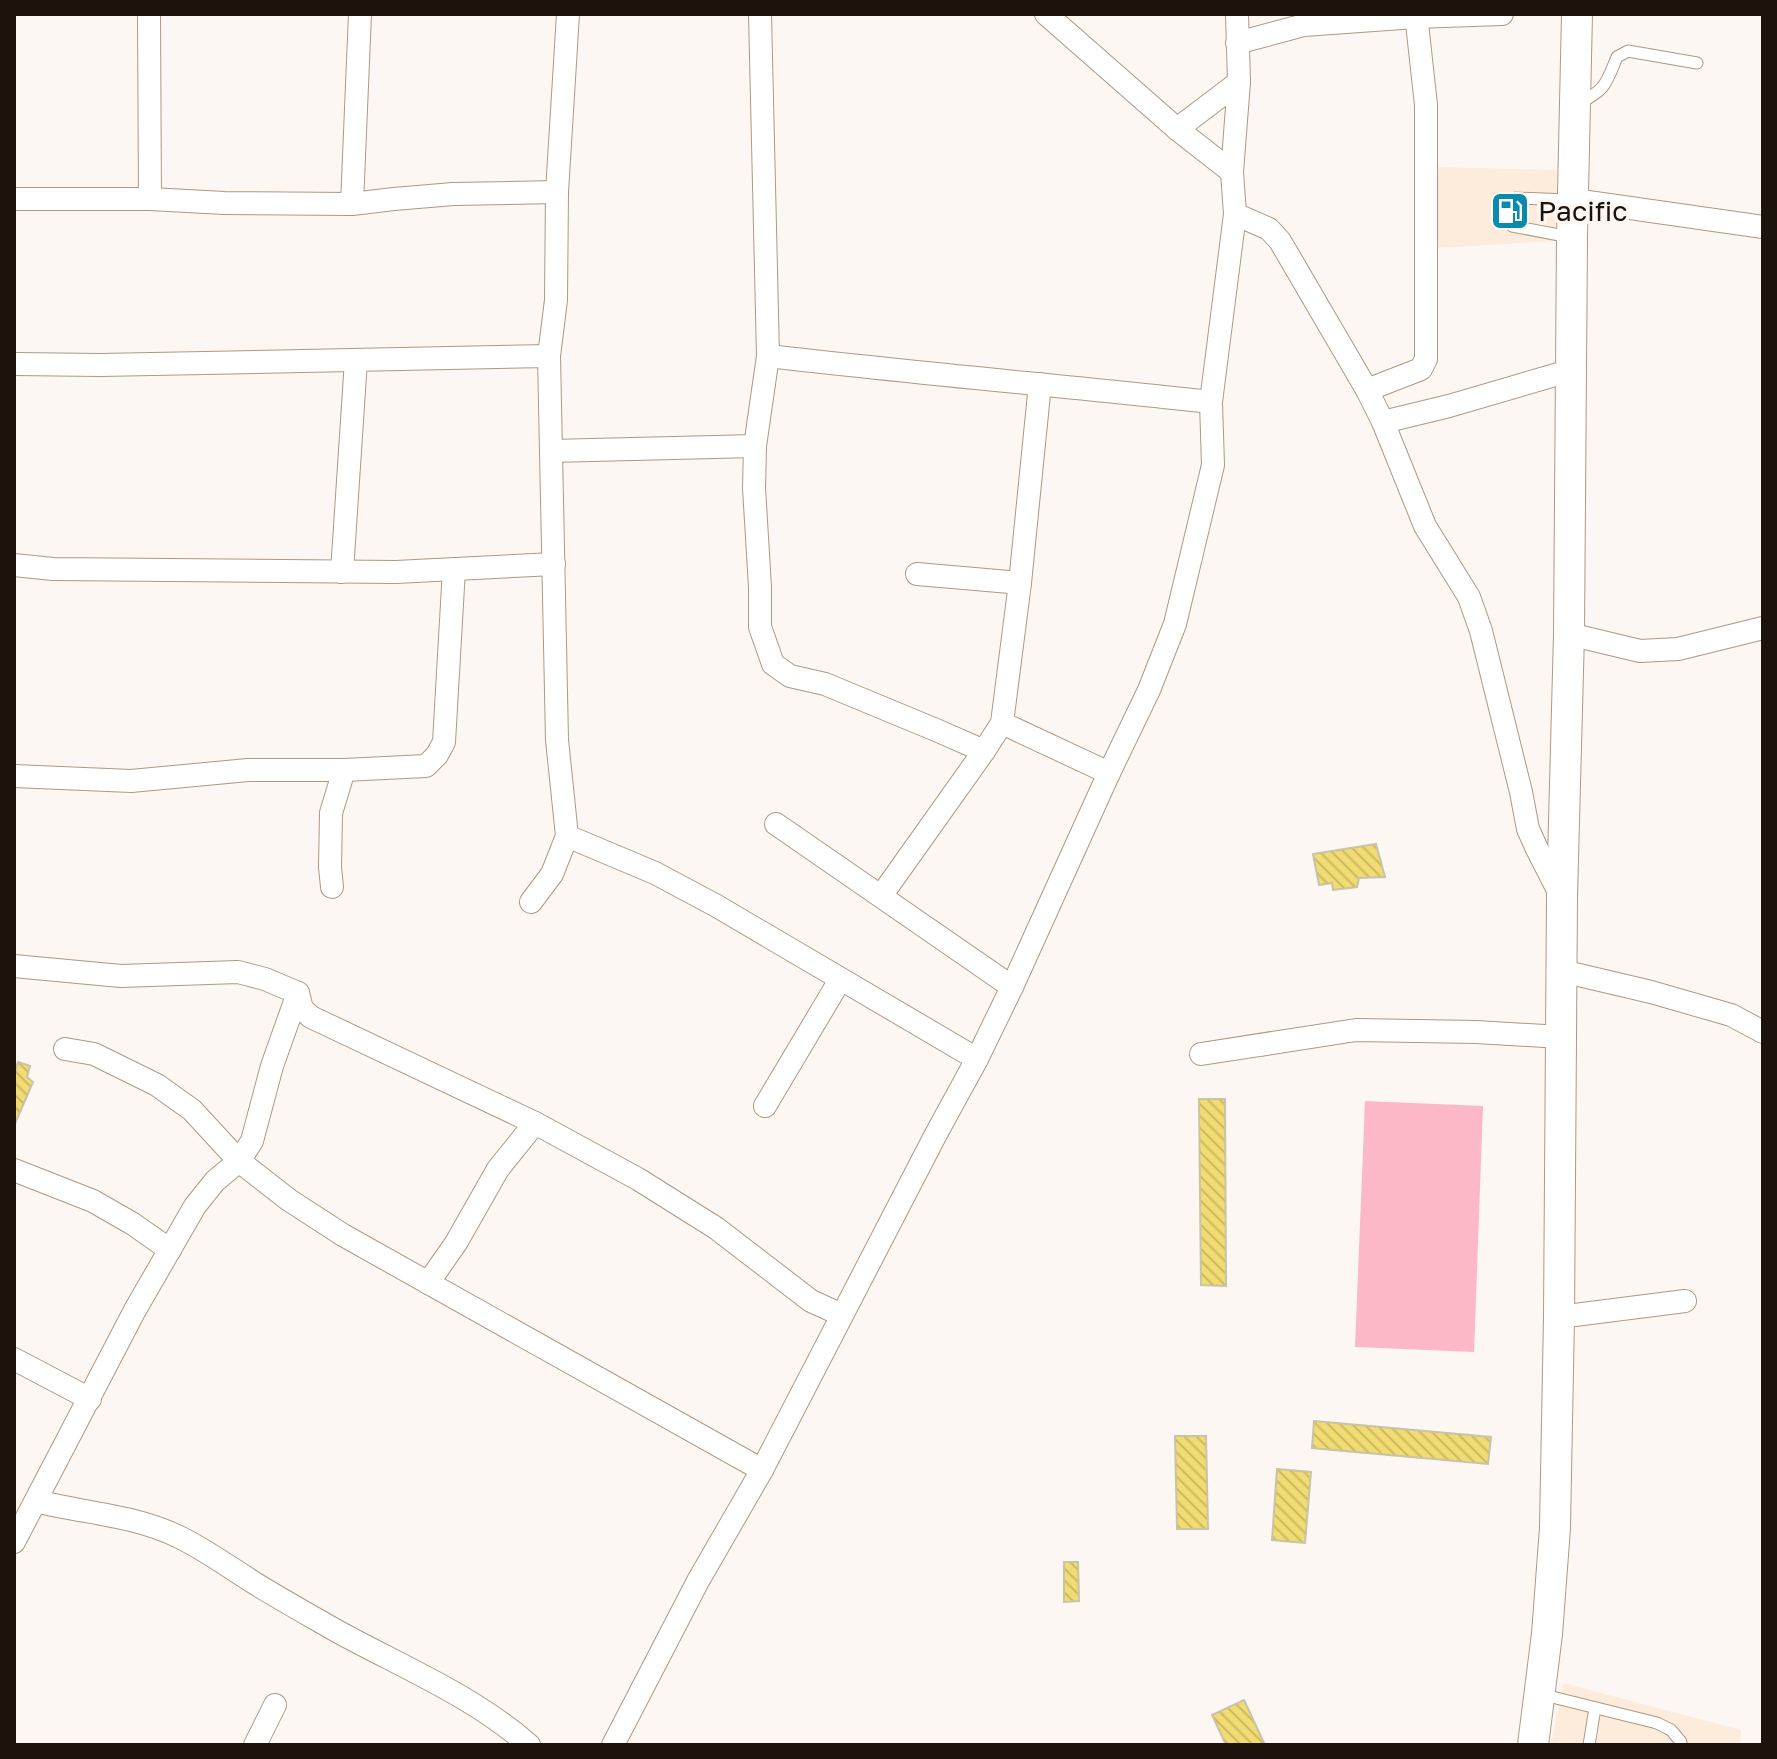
<svg xmlns="http://www.w3.org/2000/svg" width="1777" height="1759" font-family="'Golos Text',sans-serif">
<style>
.built{fill:#fdecdb}
.pitch{fill:#fdb8c8}
.building{fill:url(#building-back-hatch);stroke:#c9c3a7;stroke-width:2}
.lines{fill:none;stroke-linecap:round;stroke-linejoin:round}
.service-casing{stroke:#ae9883;stroke-width:13}
.minor-casing{stroke:#ae9883;stroke-width:24}
.secondary-casing{stroke:#ae9883;stroke-width:32}
.service{stroke:#fff;stroke-width:11}
.minor{stroke:#fff;stroke-width:22}
.secondary{stroke:#fff;stroke-width:30}
.labels{text-anchor:middle;stroke-width:7;stroke-linejoin:round;paint-order:stroke}
.poi-label{font-size:28px;fill:#1b130c;stroke:#fcf7f3;text-anchor:start}
</style>
<defs>
<pattern id="building-back-hatch" width="6" height="6" patternUnits="userSpaceOnUse" patternTransform="scale(2)"><rect width="6" height="6" fill="#f1db73"/><path d="M-1 5l2 2M0 0l6 6M5-1l2 2" fill="none" stroke="#cebb62"/></pattern>
</defs>
<rect width="100%" height="100%" fill="#fcf7f3"/>
<g class="built">
<path d="M1435 167 1557 170 1555 241 1436 248Z"/>
<path d="M1563 1683 1741 1730 1740 1745H1551Z"/>
</g>
<path class="pitch" d="M1365 1101 1483 1106 1474 1352 1355 1347Z"/>
<g class="building">
<path d="M1376 844 1385 877 1359 878 1357 887 1333 890 1332 883 1319 885 1313 854Z"/>
<path d="M18 1062 30 1066 27 1077 33 1082 14 1126V1074Z"/>
<path d="M1199 1099H1225L1226 1286 1201 1285Z"/>
<path d="M1314 1421 1491 1437 1488 1464 1312 1448Z"/>
<path d="M1175 1436H1206L1208 1529H1177Z"/>
<path d="M1277 1469 1311 1472 1305 1543 1272 1540Z"/>
<path d="M1064 1562H1078L1079 1601 1064 1602Z"/>
<path d="M1244 1700 1265 1745H1226L1212 1715Z"/>
</g>
<g class="lines">
<defs>
<g id="service">
<path d="M1578 104C1606 89 1605 86 1617 57L1628 51 1697 63"/>
<path d="M1570 200 1515 198 1512 226 1570 237"/>
<path d="M1540 1694 1657 1723 1671 1730 1681 1742V1745"/>
<path d="M1589 1745 1595 1708"/>
</g>
<g id="minor">
<path d="M149 14 150 199"/>
<path d="M760 14 768 356 755 446 754 488 760 587V627L773 664 790 676 825 684 936 730 984 751"/>
<path d="M1046 14 1177 129 1232 172"/>
<path d="M1237 43 1304 25 1416 17 1502 14"/>
<path d="M1177 129 1239 82"/>
<path d="M14 199H150L224 203 352 204 394 199 453 194 557 192"/>
<path d="M1574 200 1763 227"/>
<path d="M352 204 360 14"/>
<path d="M1235 214 1269 229 1280 241 1367 390 1383 422 1425 526 1469 597 1481 631 1521 792 1528 829 1537 849 1561 896"/>
<path d="M768 356C915 373 1063 386 1211 402"/>
<path d="M14 364 101 365 549 356"/>
<path d="M1367 390 1421 369 1426 359V105L1416 14"/>
<path d="M1383 422 1449 406 1572 370"/>
<path d="M551 451 755 446"/>
<path d="M14 565 53 569 396 572 554 564"/>
<path d="M342 572 356 360"/>
<path d="M917 574 1020 583"/>
<path d="M1569 634 1640 651 1678 649 1763 628"/>
<path d="M1002 723 1109 773"/>
<path d="M14 776 131 781 248 770H344L426 766 437 755 444 742 454 569"/>
<path d="M776 824 1012 987"/>
<path d="M567 836 655 873 715 905 977 1059"/>
<path d="M332 887 330 867 331 813 344 770"/>
<path d="M881 896 984 751 1002 723 1020 583 1040 384"/>
<path d="M531 902 552 874 567 836 557 740 549 356 556 300 557 192 568 14"/>
<path d="M14 966 121 976 238 972 265 979 298 993 302 1009 311 1017 535 1123 638 1179 716 1228 811 1301 842 1315"/>
<path d="M1562 971 1651 992 1731 1015 1763 1032"/>
<path d="M65 1049 94 1054 157 1085 192 1110 239 1161 289 1200 343 1235 762 1470"/>
<path d="M1201 1054 1356 1030 1476 1032 1561 1037"/>
<path d="M765 1106 840 980"/>
<path d="M14 1170 93 1201 133 1224 170 1250"/>
<path d="M428 1283 456 1243 498 1169 535 1123"/>
<path d="M1559 1317 1685 1301"/>
<path d="M14 1359 90 1399"/>
<path d="M36 1501C83 1513 133 1515 177 1536 205 1549 230 1568 256 1584 282 1600 309 1615 335 1630 400 1666 472 1695 529 1745"/>
<path d="M14 1542 135 1310 195 1206 215 1181 239 1161 252 1141 272 1066 298 993"/>
<path d="M255 1745 275 1705"/>
<path d="M613 1745 698 1581 762 1470 936 1134 977 1059 1012 987 1109 773 1149 690 1175 624 1213 465 1211 402 1235 214 1232 172 1239 82 1237 14"/>
</g>
<path id="secondary" d="M1533 1745 1547 1634 1555 1528 1559 1317 1562 897 1569 634 1572 237 1577 14"/>
</defs>
<use href="#service" class="service-casing"/>
<use href="#minor" class="minor-casing"/>
<use href="#secondary" class="secondary-casing"/>
<use href="#service" class="service"/>
<use href="#minor" class="minor"/>
<use href="#secondary" class="secondary"/>
</g>
<defs>
<symbol id="fuel-square" viewBox="-11 -11 22 22"><rect x="-9" y="-9" width="18" height="18" rx="4" fill="#088bac" stroke="#fcf7f3"/><path d="M-5.5-6h7V0h2V4h1.3V-2.5L3-4.5l.8-.8L6-3V5H2.5V1h-1V6h-7ZM-4.2-4.7v3.2H.2V-4.7Z" fill="#fff"/></symbol>
</defs>
<g fill-rule="evenodd">
<use href="#fuel-square" x="1488" y="189" width="44" height="44"/>
</g>
<g class="labels">
<g class="poi-label">
<text x="1538" y="221">Pacific</text>
</g>
</g>
<rect width="1777" height="1759" fill="none" stroke="#1b130c" stroke-width="32"/>
</svg>
